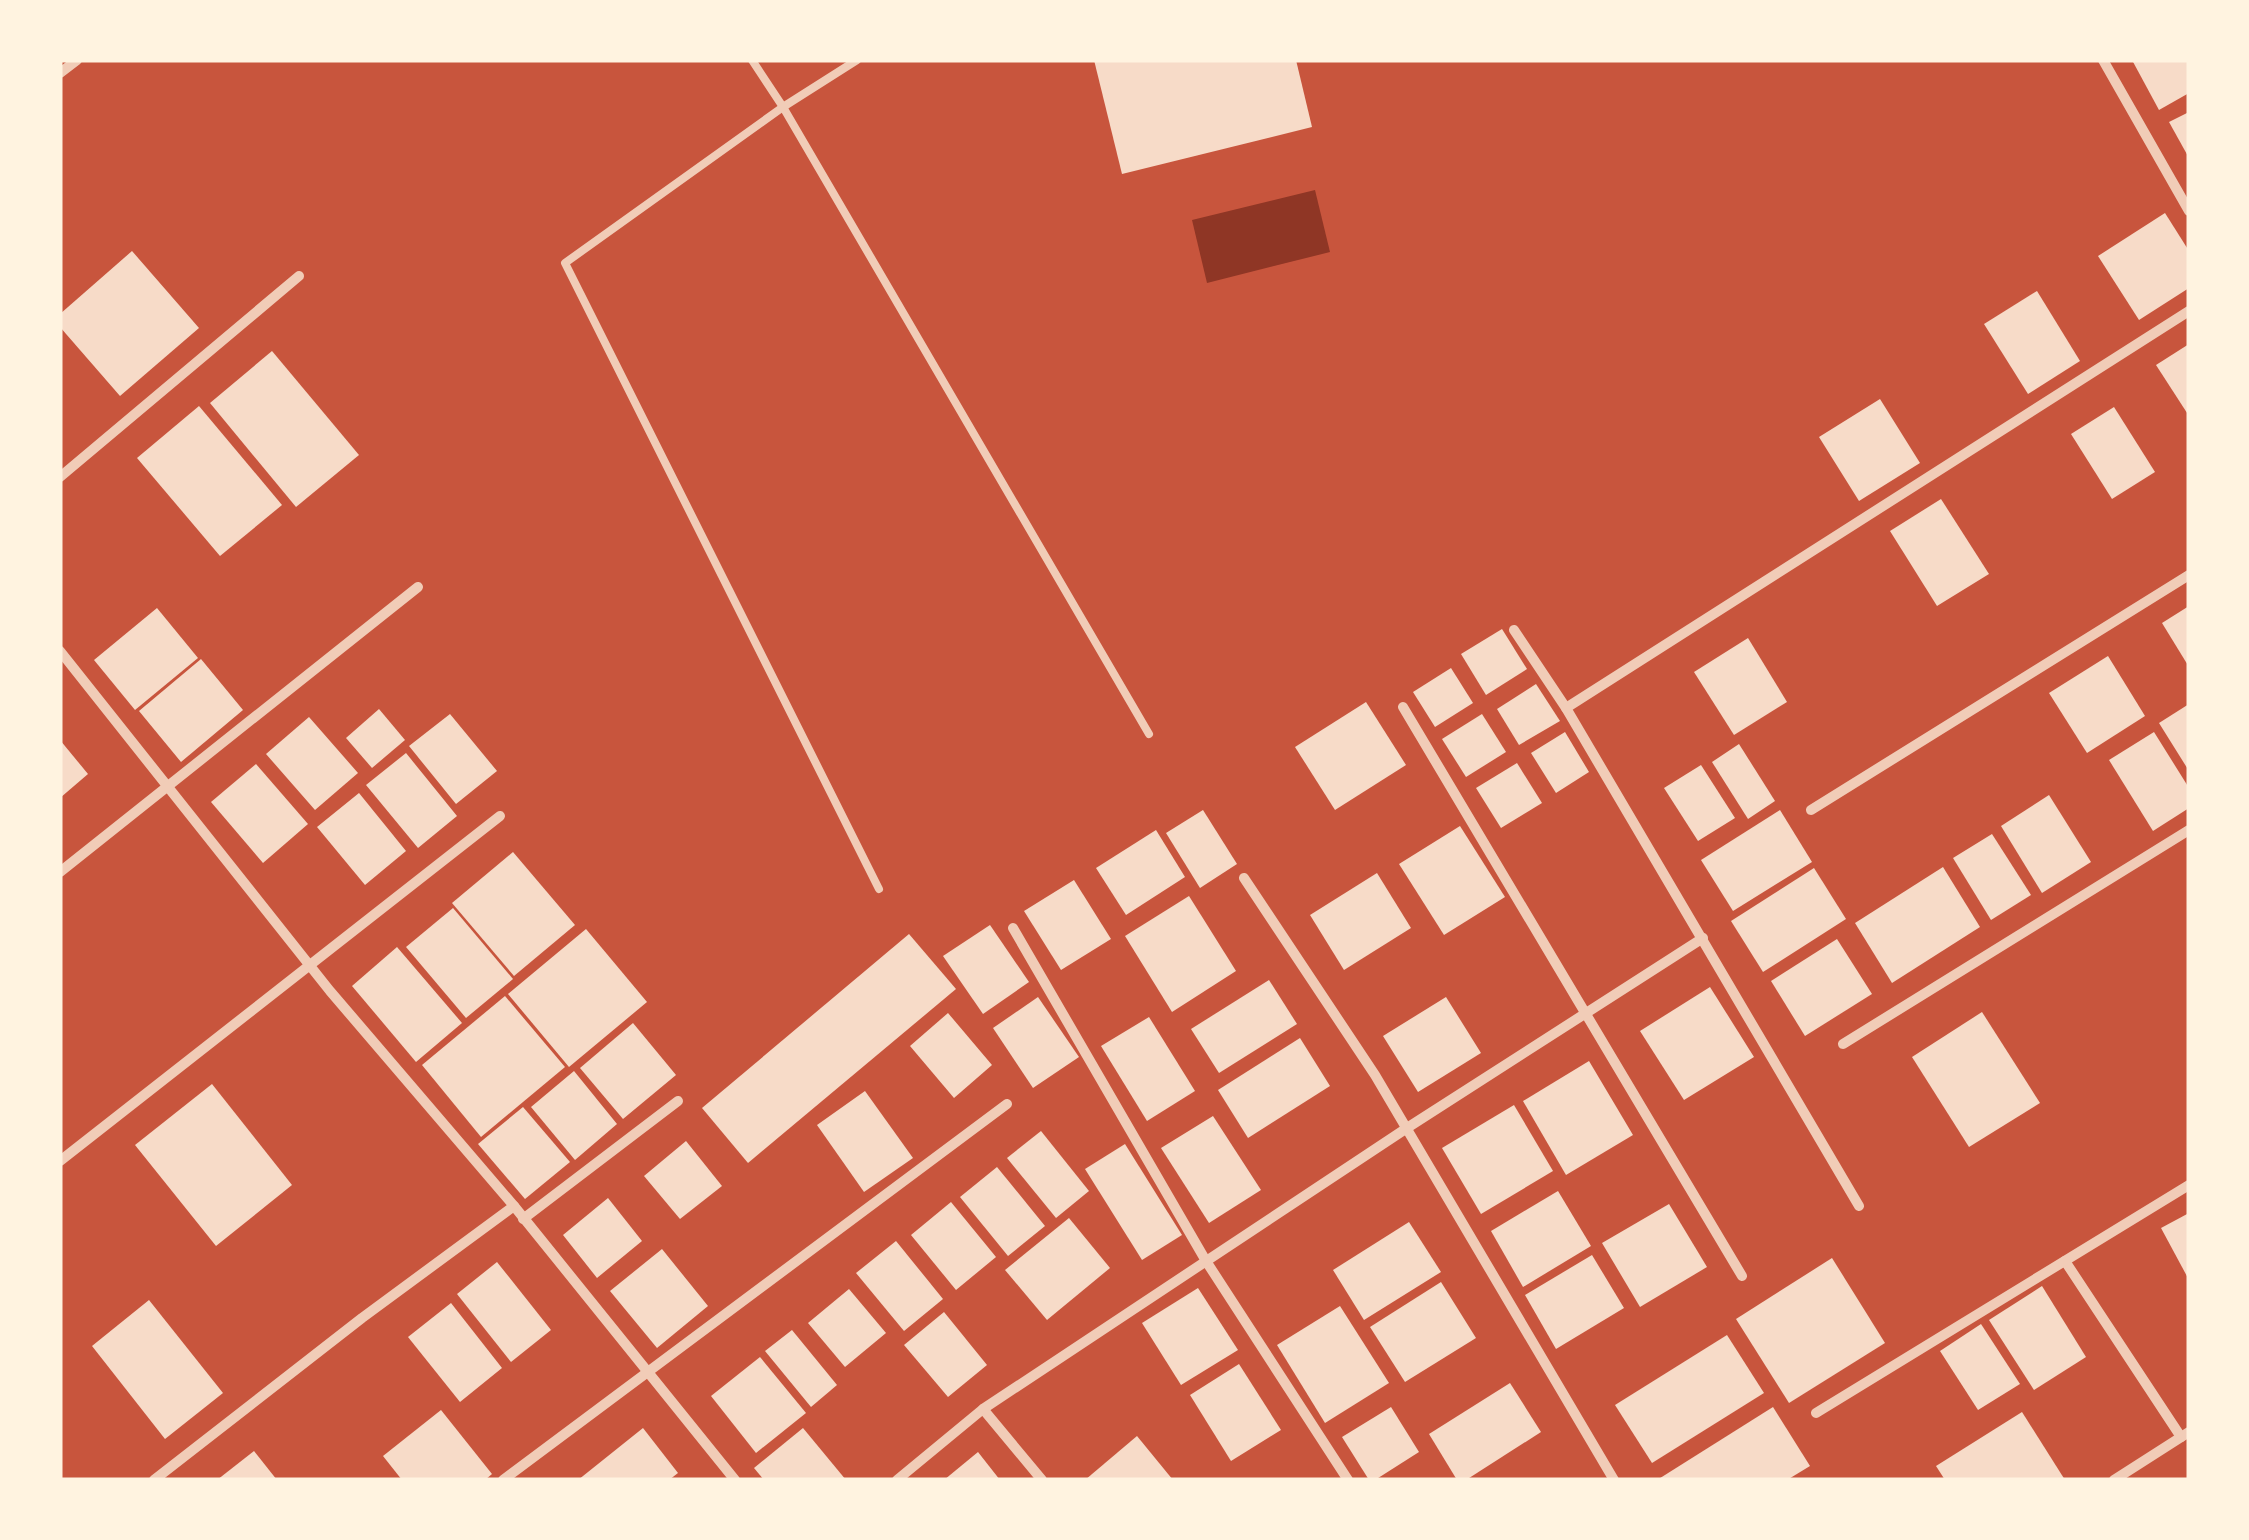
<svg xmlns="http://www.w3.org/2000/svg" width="2249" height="1540" font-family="'Titillium Web',sans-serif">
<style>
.water{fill:#8f3625}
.building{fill:#f7dbc8}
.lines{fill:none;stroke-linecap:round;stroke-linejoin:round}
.service{stroke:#f1ccb7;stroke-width:8}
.minor{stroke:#f1ccb7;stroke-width:10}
</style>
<rect width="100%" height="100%" fill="#c8553d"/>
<path class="water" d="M1315 190 1330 252 1207 283 1192 220Z"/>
<g class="building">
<path d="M1094 60H1296L1312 127 1122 174Z"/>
<path d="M2132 60H2189V93L2159 110Z"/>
<path d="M2189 112V158L2169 122Z"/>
<path d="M2165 213 2189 251V288L2139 320 2098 256Z"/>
<path d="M132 251 199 328 120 396 60 327V314Z"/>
<path d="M2037 291 2080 361 2028 394 1984 324Z"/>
<path d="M2189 344V416L2156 365Z"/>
<path d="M272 351 359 455 296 507 210 403Z"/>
<path d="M1880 399 1920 463 1859 501 1819 437Z"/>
<path d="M199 406 282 505 220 556 137 458Z"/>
<path d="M2114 407 2155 472 2112 499 2071 434Z"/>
<path d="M1941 499 1989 574 1937 606 1890 531Z"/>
<path d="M2189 606V667L2162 623Z"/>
<path d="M157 608 198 658 135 710 94 660Z"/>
<path d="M1502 629 1527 669 1486 695 1461 654Z"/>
<path d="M1748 638 1787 702 1734 735 1694 672Z"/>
<path d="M2108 656 2145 716 2087 753 2049 693Z"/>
<path d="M201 659 243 710 181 762 139 711Z"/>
<path d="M1451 668 1473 703 1435 727 1413 692Z"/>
<path d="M1536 684 1560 721 1519 745 1497 709Z"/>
<path d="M1366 702 1406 765 1335 810 1295 747Z"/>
<path d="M2189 704V771L2159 723Z"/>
<path d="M379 709 405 740 372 768 346 738Z"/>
<path d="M450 714 497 771 456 804 409 746Z"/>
<path d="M1482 714 1506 752 1466 777 1442 739Z"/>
<path d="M309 717 358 773 315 810 266 754Z"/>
<path d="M1565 732 1589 772 1556 793 1531 753Z"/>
<path d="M2154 732 2189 788V808L2153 831 2109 760Z"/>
<path d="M60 740 88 774 60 798Z"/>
<path d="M1739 744 1775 801 1748 819 1712 762Z"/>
<path d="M406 753 457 816 418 848 366 785Z"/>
<path d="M1517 763 1542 803 1501 828 1476 788Z"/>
<path d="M256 764 308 824 263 863 211 802Z"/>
<path d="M1701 765 1735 818 1698 841 1664 788Z"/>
<path d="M359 793 406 851 365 885 317 827Z"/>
<path d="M2049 795 2091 862 2042 893 2001 826Z"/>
<path d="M1203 810 1237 864 1200 888 1166 833Z"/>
<path d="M1780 810 1812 862 1733 911 1701 860Z"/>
<path d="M1460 826 1505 897 1444 935 1399 864Z"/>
<path d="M1156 830 1185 877 1126 915 1096 868Z"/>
<path d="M1992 834 2031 895 1991 920 1953 858Z"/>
<path d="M513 852 575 925 514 976 452 903Z"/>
<path d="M1943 867 1980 927 1892 983 1855 923Z"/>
<path d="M1814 868 1846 919 1763 972 1731 921Z"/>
<path d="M1377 873 1411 928 1344 970 1310 915Z"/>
<path d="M1074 880 1111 939 1061 970 1024 911Z"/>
<path d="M1189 896 1236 971 1172 1012 1125 936Z"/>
<path d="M453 908 513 979 466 1018 406 947Z"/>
<path d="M990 925 1029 982 983 1014 943 956Z"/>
<path d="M586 929 647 1002 569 1067 508 994Z"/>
<path d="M909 934 956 989 748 1163 702 1108Z"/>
<path d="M1837 939 1872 994 1805 1036 1771 981Z"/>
<path d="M397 947 462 1023 416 1062 352 986Z"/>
<path d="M1269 980 1297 1024 1219 1073 1191 1029Z"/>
<path d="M1710 987 1754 1057 1684 1100 1640 1031Z"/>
<path d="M505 996 565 1067 481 1137 422 1065Z"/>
<path d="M1038 997 1079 1057 1033 1088 993 1028Z"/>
<path d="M1446 997 1481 1053 1418 1092 1383 1036Z"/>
<path d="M1982 1012 2040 1103 1969 1147 1912 1057Z"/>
<path d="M948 1013 992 1065 954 1098 910 1046Z"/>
<path d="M1149 1017 1195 1091 1147 1121 1101 1046Z"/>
<path d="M633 1023 676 1075 623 1119 580 1068Z"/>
<path d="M1300 1038 1330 1086 1248 1138 1218 1090Z"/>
<path d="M1589 1061 1633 1135 1566 1175 1523 1101Z"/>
<path d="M574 1071 617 1124 575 1160 531 1107Z"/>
<path d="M212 1084 292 1185 216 1246 135 1145Z"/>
<path d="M865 1091 913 1158 864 1192 817 1125Z"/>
<path d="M1514 1105 1553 1171 1481 1214 1442 1148Z"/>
<path d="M523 1107 570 1162 525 1199 478 1144Z"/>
<path d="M1213 1116 1261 1190 1209 1223 1161 1148Z"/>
<path d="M1041 1131 1089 1191 1056 1218 1007 1158Z"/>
<path d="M686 1141 722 1186 680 1219 644 1176Z"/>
<path d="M1125 1144 1182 1235 1142 1260 1085 1169Z"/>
<path d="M997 1167 1045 1226 1008 1256 960 1197Z"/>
<path d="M1558 1191 1591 1246 1523 1287 1491 1231Z"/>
<path d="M608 1198 642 1241 597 1278 563 1235Z"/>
<path d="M951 1202 996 1257 956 1290 911 1235Z"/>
<path d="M1669 1204 1707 1267 1640 1307 1602 1243Z"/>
<path d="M2189 1213V1280L2161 1228Z"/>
<path d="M1069 1218 1110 1268 1047 1320 1005 1270Z"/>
<path d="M1409 1222 1441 1272 1364 1320 1333 1270Z"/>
<path d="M896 1241 943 1299 904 1331 856 1273Z"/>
<path d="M662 1249 708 1306 657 1348 610 1291Z"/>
<path d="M1592 1255 1624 1308 1556 1349 1525 1295Z"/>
<path d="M1832 1258 1885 1343 1789 1403 1736 1319Z"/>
<path d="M497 1262 551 1330 511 1362 457 1294Z"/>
<path d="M1441 1282 1476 1338 1405 1382 1370 1327Z"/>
<path d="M2042 1286 2086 1357 2034 1390 1989 1320Z"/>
<path d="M1198 1288 1238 1350 1181 1385 1142 1323Z"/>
<path d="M849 1289 886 1333 845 1367 808 1323Z"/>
<path d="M149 1300 223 1393 165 1439 92 1346Z"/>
<path d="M451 1303 502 1368 460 1402 408 1337Z"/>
<path d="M1340 1306 1389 1383 1325 1423 1277 1345Z"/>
<path d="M944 1312 987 1365 948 1397 904 1345Z"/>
<path d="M1981 1324 2020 1384 1978 1410 1940 1351Z"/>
<path d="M792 1330 837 1385 811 1407 765 1351Z"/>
<path d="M1727 1335 1764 1393 1652 1463 1615 1405Z"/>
<path d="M760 1357 806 1413 756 1453 711 1396Z"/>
<path d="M1239 1364 1281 1430 1231 1461 1190 1395Z"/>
<path d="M1510 1383 1541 1432 1466 1480H1457L1429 1434Z"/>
<path d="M1391 1407 1419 1452 1375 1480H1369L1342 1437Z"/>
<path d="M1773 1407 1810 1466 1787 1480H1657Z"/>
<path d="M441 1410 492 1474 485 1480H402L383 1456Z"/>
<path d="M2022 1412 2065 1480H1945L1936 1466Z"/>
<path d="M643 1428 678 1473 669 1480H578Z"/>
<path d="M803 1428 846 1480H764L754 1468Z"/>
<path d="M1137 1436 1173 1480H1085Z"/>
<path d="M254 1451 277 1480H217Z"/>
<path d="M978 1452 1000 1480H944Z"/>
</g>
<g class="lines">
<g class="service">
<path d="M752 60 783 107 1149 734"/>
<path d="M857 60 783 107 565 263 879 889"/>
</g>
<g class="minor">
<path d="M2103 60 2189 211"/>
<path d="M60 73 77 60"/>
<path d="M60 477 299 276"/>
<path d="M1514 630 1566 708"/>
<path d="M60 651 330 991 514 1206 735 1480"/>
<path d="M1403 707 1742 1276"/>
<path d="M1811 810 2189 575"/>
<path d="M60 872 418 587"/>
<path d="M1244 878 1375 1075 1614 1480"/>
<path d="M1013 928 1206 1261 1348 1480"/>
<path d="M1843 1044 2189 830"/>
<path d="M60 1161 500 816"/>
<path d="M1859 1206 1566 708 2189 311"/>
<path d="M523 1219 678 1101"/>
<path d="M2065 1261 2181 1437"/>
<path d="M983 1409 1042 1480"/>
<path d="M1816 1413 2189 1185"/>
<path d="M154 1480 362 1318 514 1206"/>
<path d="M503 1480 1007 1104"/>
<path d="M897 1480 983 1409 1407 1128 1703 938"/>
<path d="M2114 1480 2189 1432"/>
</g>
</g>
<rect width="2249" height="1540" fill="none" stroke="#fff3e0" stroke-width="125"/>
</svg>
